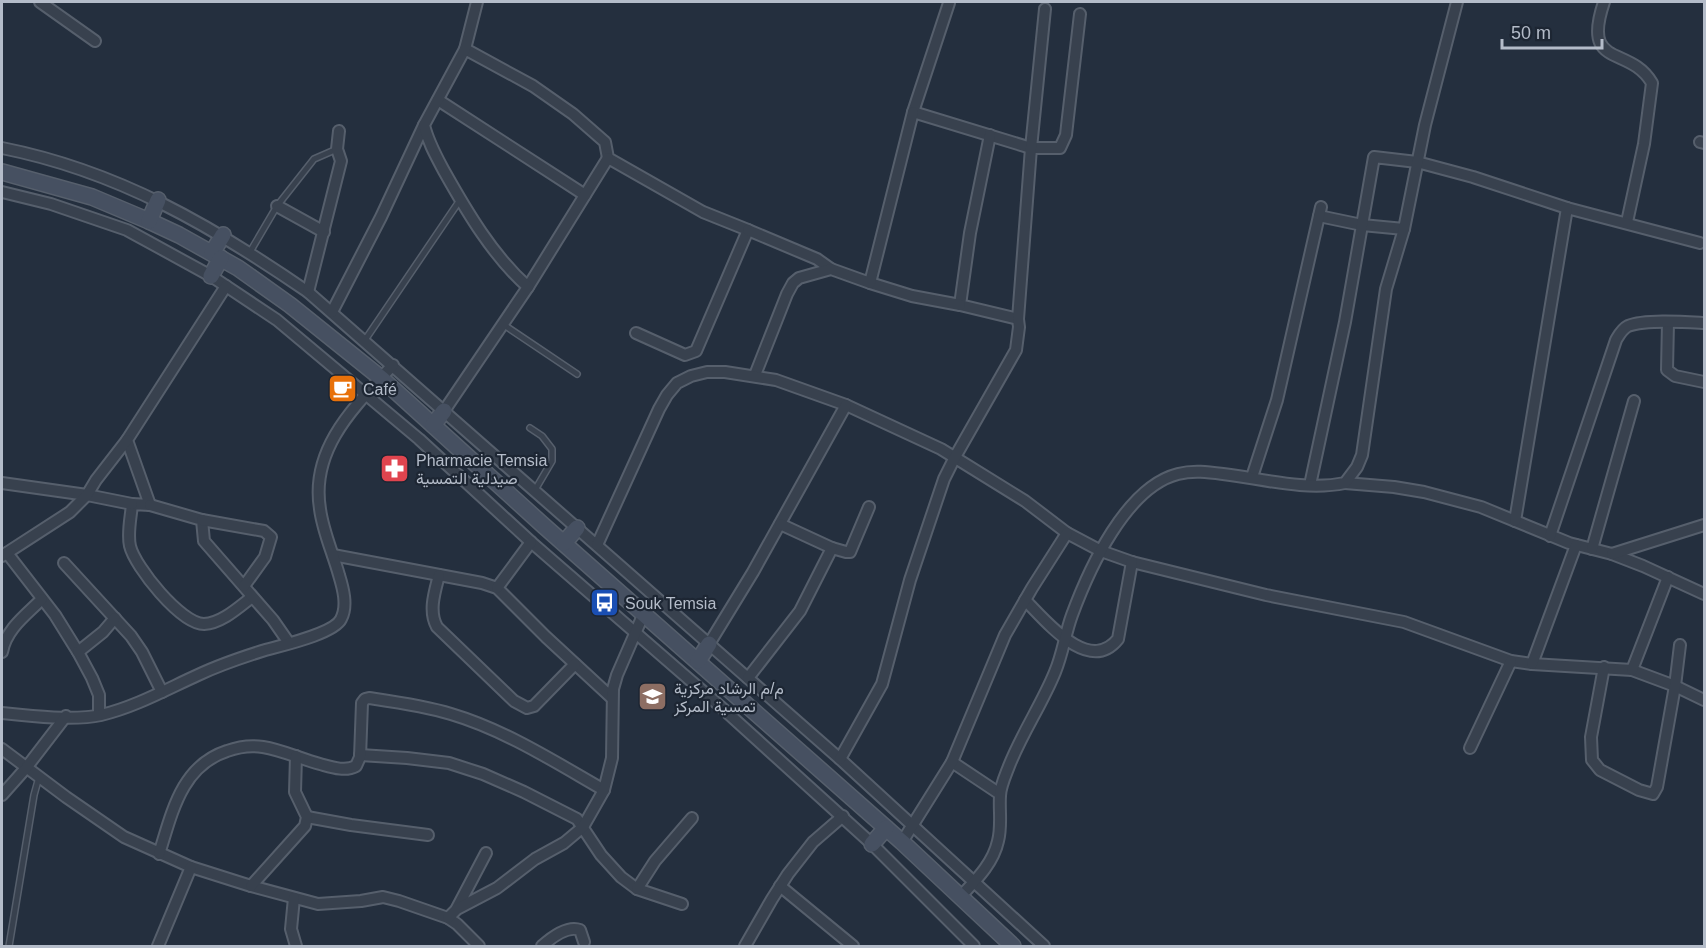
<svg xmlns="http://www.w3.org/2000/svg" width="1706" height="948" font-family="Arial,Vazirmatn,sans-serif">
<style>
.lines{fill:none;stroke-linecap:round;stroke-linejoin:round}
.lane-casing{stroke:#565f6c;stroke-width:8}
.street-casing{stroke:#565f6c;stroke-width:14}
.secondary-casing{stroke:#565f6c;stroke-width:18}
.lane{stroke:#38414e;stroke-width:5}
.street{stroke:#38414e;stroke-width:10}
.secondary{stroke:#465061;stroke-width:15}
.labels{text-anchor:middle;stroke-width:4.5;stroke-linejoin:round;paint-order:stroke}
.poi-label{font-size:16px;fill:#b4bcc9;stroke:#1d2633;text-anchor:start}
</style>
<rect width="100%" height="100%" fill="#242f3e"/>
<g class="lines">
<defs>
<g id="lane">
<path d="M250 252 277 206 314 159 337 149"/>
<path d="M504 325 577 374"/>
<path d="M365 340 460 200"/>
<path d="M530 428 542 436 552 449V461L535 490"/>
<path d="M9 946 34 795 39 777"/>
</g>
<g id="street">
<path d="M40 2 95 41"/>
<path d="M1604 2C1581 70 1629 44 1652 83L1644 144 1627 222"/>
<path d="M949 3 913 112 1031 148H1060L1066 135 1067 126 1080 14"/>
<path d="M465 49 533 86 573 114 605 142 608 158 703 212 748 230 696 351 685 355 636 333"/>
<path d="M438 100 585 195"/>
<path d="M990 135 970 233 960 305 1018 319"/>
<path d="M1700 142 1704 143"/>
<path d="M2 148C118 171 212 226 308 292L840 759 1044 946"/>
<path d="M2 192 51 204 127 230 211 276 277 320 419 439 531 542 721 707 872 844 974 946"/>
<path d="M277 206 324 232"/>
<path d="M1567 208 1700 243"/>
<path d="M1319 216 1362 225 1404 229"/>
<path d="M748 230 817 259 831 269"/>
<path d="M870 283 912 296 960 305"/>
<path d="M226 286 127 440 150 505 132 504C131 517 127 533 130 546 135 567 181 624 204 624 222 623 239 607 252 597"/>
<path d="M528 287 608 158"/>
<path d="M308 292 341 161 337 149 339 131"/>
<path d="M332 312 381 217 424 125"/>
<path d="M1668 322 1667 370 1675 376 1704 382"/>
<path d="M755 375 787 294 793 283 799 278 831 269 870 283 913 112"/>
<path d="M444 411 528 287C493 256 467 212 444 171 436 156 428 142 424 125L465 49 477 2"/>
<path d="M1252 477 1277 400 1321 207"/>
<path d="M2 483 87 495 132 504"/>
<path d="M1345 483 1394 487 1424 492 1481 507 1569 543 1612 554 1643 566 1704 594"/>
<path d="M1310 485 1345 322 1374 157 1417 162 1473 177 1567 208 1515 521"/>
<path d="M150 505 202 520 204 541 273 620 289 643"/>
<path d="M202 520 264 531 271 537 265 557 244 586"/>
<path d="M1550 536 1616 340C1619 335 1622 329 1628 326 1645 319 1686 322 1704 323"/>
<path d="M597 545 659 409 667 395 677 383 691 376 707 372H725L776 380 846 405 941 449 1025 501 1067 533 1101 551 1132 562 1266 595 1404 622 1511 661 1532 664 1632 670 1675 686 1704 700"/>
<path d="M832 548 846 552H850L869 507"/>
<path d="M1592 549 1634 401"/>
<path d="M7 553 55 615 78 652 92 678 99 695V715"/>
<path d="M1612 554 1704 525"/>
<path d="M333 555 482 583 497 588 546 637 612 698"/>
<path d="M2 556 70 512 87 495 96 480 127 440"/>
<path d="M64 563 131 636 142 652 162 692"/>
<path d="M439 575C435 591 428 611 437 627L514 701 527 708 534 706 575 664"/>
<path d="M497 588 531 542"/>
<path d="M1025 600C1046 621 1089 675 1118 639L1132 562"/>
<path d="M709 644 753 572 846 405"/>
<path d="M2 652C6 629 26 615 42 599"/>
<path d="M78 652 103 632 115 618"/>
<path d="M1532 664 1576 545"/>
<path d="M1604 667 1591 737 1592 760 1600 770 1639 790 1653 794 1657 787 1659 776 1675 686 1680 645"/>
<path d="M1632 670 1668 577"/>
<path d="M748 678 800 611 832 548 780 524"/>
<path d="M2 713C30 716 74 721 101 715 135 707 167 689 198 675 219 665 240 658 262 651 279 646 334 634 341 619 348 606 343 588 339 575 333 553 323 532 320 509 310 448 355 406 393 365"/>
<path d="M1470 748 1511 661"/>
<path d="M2 749 66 797 124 837 191 867 251 886 318 904 361 901 383 897 399 901 448 918 457 924 479 946"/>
<path d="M360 755 407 758 449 763 483 774 524 792 577 819 601 855 621 877 637 889 682 904"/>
<path d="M840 759 882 684 910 580 944 479 955 457 1016 350 1019 327 1018 319 1031 148 1045 9"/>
<path d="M952 762 1000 794"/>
<path d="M2 795 26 768 66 716"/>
<path d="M307 817 351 825 428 835"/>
<path d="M902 842 952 762 1005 635 1032 588 1067 533"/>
<path d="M159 854C172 813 181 766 227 751 238 747 251 745 263 747 282 750 301 759 320 764 331 767 345 772 356 766L360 757 362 703 365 699 369 698C396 702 425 706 451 714 505 730 555 762 604 790"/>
<path d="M251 886 305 826 307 817 295 792 296 756"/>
<path d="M780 886 853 946"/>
<path d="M637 889 655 861 692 818"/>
<path d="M960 897C975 881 993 864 998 841 1002 826 999 811 1000 796 1000 787 1006 774 1009 766 1022 733 1042 704 1055 672 1063 653 1065 634 1072 615 1089 569 1126 487 1178 474 1193 470 1208 472 1223 474 1263 479 1306 491 1345 483L1357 467 1362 455 1386 289 1404 229 1425 125 1457 2"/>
<path d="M294 898 291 929 296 946"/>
<path d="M457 908 486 853"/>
<path d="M448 918 457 909 497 888 535 859 564 843 583 827 604 790 612 758 613 689 617 675 644 613"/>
<path d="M158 946 191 867"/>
<path d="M542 946C551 938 567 925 580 930L584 942"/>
<path d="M745 946 772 899 788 874 813 842 843 816"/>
</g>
<g id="secondary">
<path d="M2 172 92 197 149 221 179 235 238 268 290 305 381 378 544 526 902 842 1013 946"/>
<path d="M149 221 158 200"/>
<path d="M212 253 223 235"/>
<path d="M211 276 221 258"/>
<path d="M433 425 444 411"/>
<path d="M564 543 577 528"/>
<path d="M698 661 709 644"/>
<path d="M872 844 886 828"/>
</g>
</defs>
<use href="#lane" class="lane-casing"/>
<use href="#street" class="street-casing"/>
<use href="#secondary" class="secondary-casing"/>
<use href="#lane" class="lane"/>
<use href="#street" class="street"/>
<use href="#secondary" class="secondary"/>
</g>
<defs>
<symbol id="cafe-square" viewBox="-11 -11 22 22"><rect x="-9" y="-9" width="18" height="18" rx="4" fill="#e8710a" stroke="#1d2633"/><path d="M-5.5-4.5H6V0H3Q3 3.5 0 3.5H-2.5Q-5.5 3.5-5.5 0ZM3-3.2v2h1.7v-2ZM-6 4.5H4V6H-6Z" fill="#fff"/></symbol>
<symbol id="pharmacy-square" viewBox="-11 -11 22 22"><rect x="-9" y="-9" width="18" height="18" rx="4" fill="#e0444e" stroke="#1d2633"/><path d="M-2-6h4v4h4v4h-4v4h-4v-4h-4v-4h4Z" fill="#fff"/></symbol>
<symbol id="bus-square" viewBox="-11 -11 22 22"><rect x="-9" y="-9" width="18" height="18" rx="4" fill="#1a4fb4" stroke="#1d2633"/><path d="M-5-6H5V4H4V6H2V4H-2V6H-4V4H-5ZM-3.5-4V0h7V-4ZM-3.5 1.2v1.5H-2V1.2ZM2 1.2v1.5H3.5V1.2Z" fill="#fff"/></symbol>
<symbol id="school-square" viewBox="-11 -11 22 22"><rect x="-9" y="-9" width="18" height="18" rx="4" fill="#8d6e63" stroke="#1d2633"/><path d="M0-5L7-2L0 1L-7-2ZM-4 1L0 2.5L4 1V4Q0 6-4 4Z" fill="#fff"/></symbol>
</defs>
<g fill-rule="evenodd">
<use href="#cafe-square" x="326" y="372" width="33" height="33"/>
<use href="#pharmacy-square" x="378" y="452" width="33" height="33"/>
<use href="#bus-square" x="588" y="586" width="33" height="33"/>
<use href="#school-square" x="636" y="680" width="33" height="33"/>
</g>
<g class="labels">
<g class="poi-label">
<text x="363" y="395">Café</text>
<text x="416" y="466">Pharmacie Temsia<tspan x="416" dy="18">صيدلية التمسية</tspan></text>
<text x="625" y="609">Souk Temsia</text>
<text x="674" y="694">م/م الرشاد مركزية<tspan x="674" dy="18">تمسية المركز</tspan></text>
</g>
</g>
<rect width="1706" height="948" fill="none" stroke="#b4bcc9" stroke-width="6"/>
<path d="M1502 39v9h100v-9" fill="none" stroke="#b4bcc9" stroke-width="3"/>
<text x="1511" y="39" font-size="18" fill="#b4bcc9" stroke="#1d2633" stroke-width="4.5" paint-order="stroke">50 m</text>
</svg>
